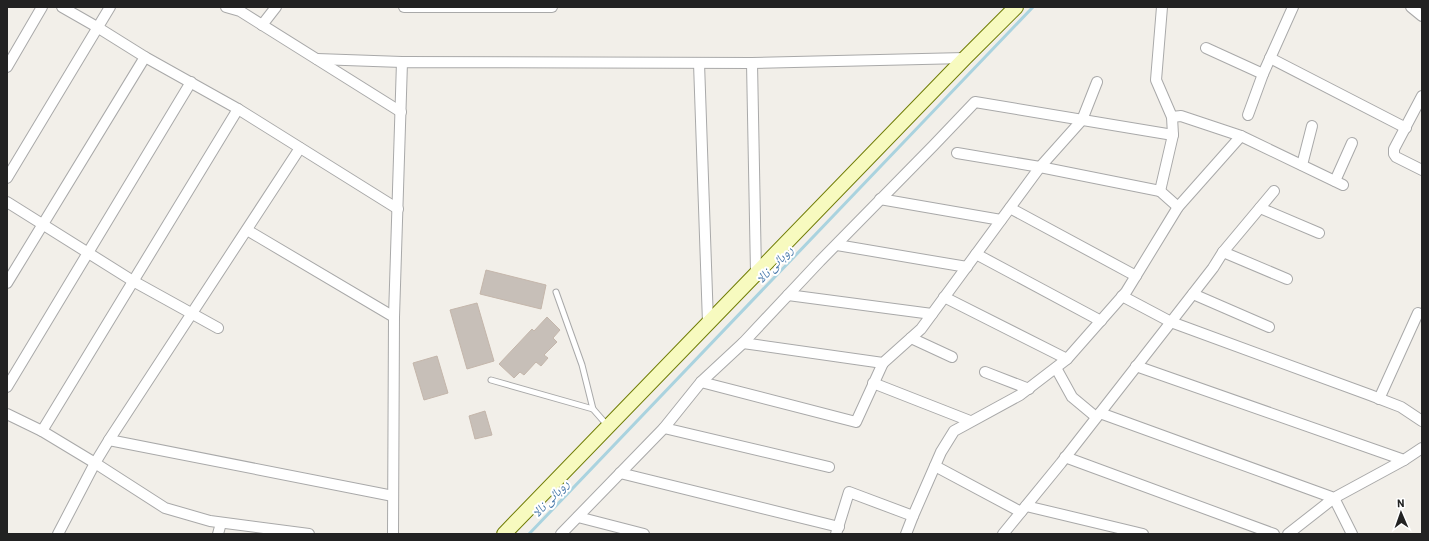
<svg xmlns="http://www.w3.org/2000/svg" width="1429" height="541" font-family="Barlow,'Noto Naskh Arabic',sans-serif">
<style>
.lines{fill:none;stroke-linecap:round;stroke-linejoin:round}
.stream{stroke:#aad3df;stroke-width:3}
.building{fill:#c7bfb8;stroke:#c4b6ab}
.lane-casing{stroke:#a9a9a9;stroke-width:7}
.street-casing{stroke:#a9a9a9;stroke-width:12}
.secondary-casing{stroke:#707d05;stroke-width:16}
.lane{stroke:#fff;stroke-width:5}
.street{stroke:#fff;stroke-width:10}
.secondary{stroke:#f7fabf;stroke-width:14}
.labels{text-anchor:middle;stroke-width:4;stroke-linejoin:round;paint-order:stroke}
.water-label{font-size:13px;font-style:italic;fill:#4a7aab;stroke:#fff}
</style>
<rect width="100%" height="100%" fill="#f2efe9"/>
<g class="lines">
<path class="stream" d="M529 534 1033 7"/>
</g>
<g class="building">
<path d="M486 270 546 285 541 309 480 294Z"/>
<path d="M477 303 494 361 467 369 450 310Z"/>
<path d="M547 317 560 330 553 338 557 342 544 355 548 358 541 366 536 362 524 375 520 372 514 378 499 364 532 329 534 331Z"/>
<path d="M437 356 448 393 424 400 413 363Z"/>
<path d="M485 411 492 435 475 439 469 416Z"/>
</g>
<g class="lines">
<defs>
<g id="lane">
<path d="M556 292 582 365 593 409 607 425"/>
<path d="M491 380 593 409"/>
</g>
<g id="street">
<path d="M62 7 97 27 145 57 238 109 398 209"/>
<path d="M226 7 240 11 401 112"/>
<path d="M404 7H552"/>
<path d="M1162 7 1156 80 1172 117"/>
<path d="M1411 7 1422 16"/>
<path d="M262 25 276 7"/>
<path d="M1206 48 1263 74 1293 7"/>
<path d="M1270 58 1406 128"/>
<path d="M317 59 402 62"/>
<path d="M699 63 708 323"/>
<path d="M752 63 756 273"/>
<path d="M7 67 42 7"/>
<path d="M1422 96 1394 149V154L1396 157 1422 170"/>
<path d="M1248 115 1263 74"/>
<path d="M1173 135 1172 117 1181 116 1241 136 1343 185"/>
<path d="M1302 165 1312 126"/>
<path d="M7 178 110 7"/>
<path d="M1335 181 1352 143"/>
<path d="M1160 191 1178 207"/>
<path d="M880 199 1001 220"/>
<path d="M7 202 133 281 218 328"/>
<path d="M1010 208 1136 276"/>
<path d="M1260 208 1319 233"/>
<path d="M247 230 394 317"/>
<path d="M837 245 967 267"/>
<path d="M1223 252 1287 279"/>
<path d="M976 254 1101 321"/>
<path d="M7 283 145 57"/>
<path d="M1193 294 1269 327"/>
<path d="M788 295 932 314"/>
<path d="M1122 296 1171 322 1370 395 1401 407 1422 421"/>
<path d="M944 297 1067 359"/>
<path d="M911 338 952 357"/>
<path d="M743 343 883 363 921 329 1040 167 1082 120 1097 82"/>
<path d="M1136 366 1404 460 1422 448"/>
<path d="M1056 368 1072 397 1096 417"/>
<path d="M985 372 1029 389"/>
<path d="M701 382 856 422 883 363"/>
<path d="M873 383 970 421"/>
<path d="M7 387 191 82"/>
<path d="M1379 399 1418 313"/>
<path d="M1100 413 1334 498 1404 460"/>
<path d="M7 414 42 431 95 463 165 508 210 521 309 534"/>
<path d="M664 428 829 467"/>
<path d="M42 431 238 109"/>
<path d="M109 440 393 496"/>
<path d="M1065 457 1274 534"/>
<path d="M935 466 1021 512"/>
<path d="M620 473 839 527"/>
<path d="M1026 506 1143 534"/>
<path d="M913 516 941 452 954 431 1020 395 1067 359 1126 292 1178 207 1241 136"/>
<path d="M578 517 644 534"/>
<path d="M58 534 95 463 109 440 300 148"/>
<path d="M218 534 221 523"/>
<path d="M393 534 394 317 402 62 752 63 965 58"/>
<path d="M561 534 664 428 701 382 743 343 820 261 933 146 975 102 1173 135 1160 191 1040 167 957 153"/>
<path d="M836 534 849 492 913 516 906 534"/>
<path d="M1003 534 1061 463 1171 322 1213 268 1223 252 1274 191"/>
<path d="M1288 534 1334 498 1352 534"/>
</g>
<path id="secondary" d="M504 534 965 58 1016 7"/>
</defs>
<use href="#lane" class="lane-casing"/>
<use href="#street" class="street-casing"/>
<use href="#secondary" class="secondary-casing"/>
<use href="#lane" class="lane"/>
<use href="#street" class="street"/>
<use href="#secondary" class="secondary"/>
</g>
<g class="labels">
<g class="water-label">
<text transform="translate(774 264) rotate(-46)" y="5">روہائی نالا</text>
<text transform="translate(550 498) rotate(-46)" y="5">روہائی نالا</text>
</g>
</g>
<rect width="1429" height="541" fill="none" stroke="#222222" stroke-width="16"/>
<g transform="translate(1401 513) rotate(358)" stroke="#ffffff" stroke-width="3" paint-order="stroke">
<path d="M0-3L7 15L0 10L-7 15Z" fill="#222222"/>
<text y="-6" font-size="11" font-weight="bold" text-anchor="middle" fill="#222222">N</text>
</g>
</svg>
